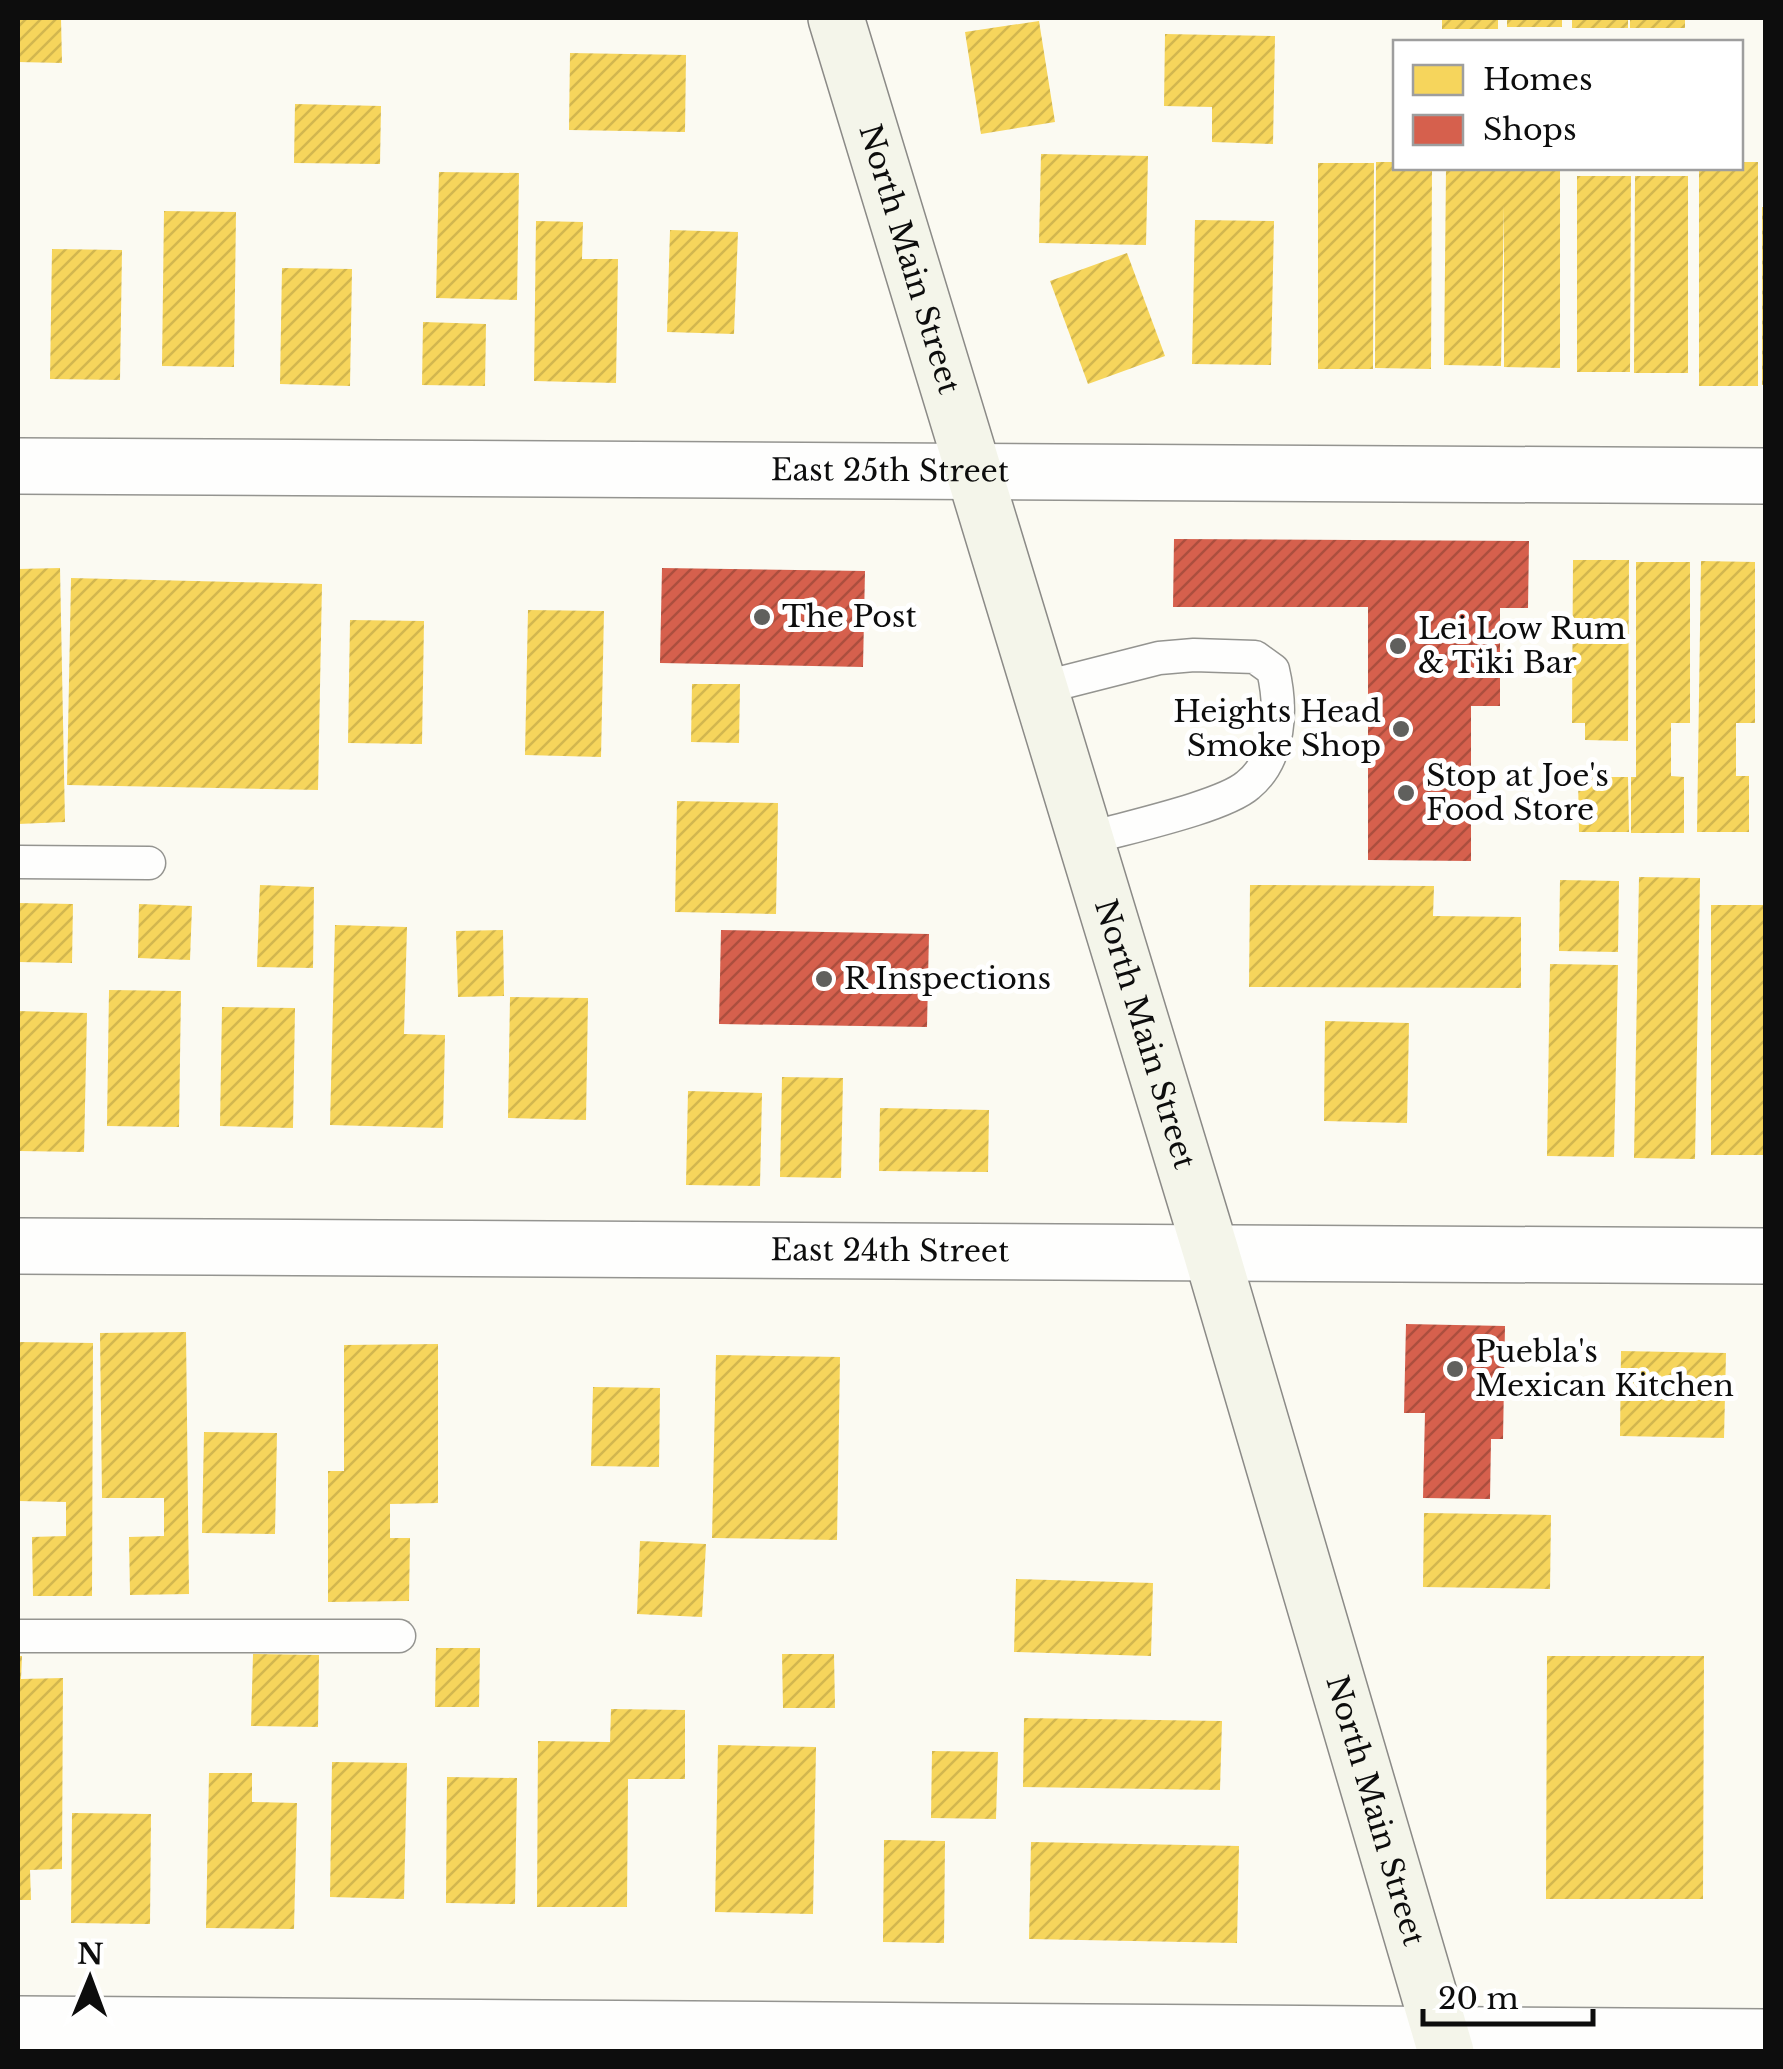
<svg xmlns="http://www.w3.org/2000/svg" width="1783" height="2069" font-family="'Libre Baskerville',serif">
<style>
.homes{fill:url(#homes-hatch)}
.shops{fill:url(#shops-hatch)}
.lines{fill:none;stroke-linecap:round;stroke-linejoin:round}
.lane-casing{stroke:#949490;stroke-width:35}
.street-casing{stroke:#949490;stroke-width:58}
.secondary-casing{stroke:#8b8a87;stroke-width:58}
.lane{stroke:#fefefd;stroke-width:32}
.street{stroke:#fefefd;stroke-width:55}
.secondary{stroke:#f4f5ea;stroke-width:55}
.poi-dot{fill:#60605d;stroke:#fff;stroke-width:4}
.labels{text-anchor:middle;stroke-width:10;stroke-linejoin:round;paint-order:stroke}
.street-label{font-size:30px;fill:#0d0d0d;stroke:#fff}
.poi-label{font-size:30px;fill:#0d0d0d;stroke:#fff;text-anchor:start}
</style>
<defs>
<pattern id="homes-hatch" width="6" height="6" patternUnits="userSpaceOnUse" patternTransform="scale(2.5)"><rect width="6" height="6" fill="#f6d55c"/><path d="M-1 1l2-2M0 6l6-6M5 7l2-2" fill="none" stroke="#d2b64f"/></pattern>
<pattern id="shops-hatch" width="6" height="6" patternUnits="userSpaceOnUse" patternTransform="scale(2.5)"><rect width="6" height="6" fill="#d6604d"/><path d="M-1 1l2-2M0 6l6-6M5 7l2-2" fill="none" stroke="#ac4e3e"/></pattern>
</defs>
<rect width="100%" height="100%" fill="#fbfaf2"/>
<g class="homes">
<path d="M18 18H61L62 63 18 62Z"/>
<rect x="1442" y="18" width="56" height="11"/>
<rect x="1507" y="18" width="55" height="9"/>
<rect x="1572" y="18" width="56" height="10"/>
<rect x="1630" y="18" width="55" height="10"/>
<path d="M1039 21 1055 122 981 134 965 32Z"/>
<path d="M1165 34 1275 36 1273 144 1212 142V107L1164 106Z"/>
<path d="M570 53 686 55 685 132 569 130Z"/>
<path d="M295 104 381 106 380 164 294 163Z"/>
<path d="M1041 154 1148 156 1146 245 1039 243Z"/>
<path d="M1376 162H1396V168H1432L1431 369 1375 368Z"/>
<path d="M1740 162H1758V386H1699V168H1740Z"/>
<path d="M1318 163H1374L1373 369H1318Z"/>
<path d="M1446 168H1560V368L1504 367V205L1501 366 1444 365Z"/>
<path d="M439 172 519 173 517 300 436 298Z"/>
<path d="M1577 176H1631L1630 372H1577Z"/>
<path d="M1635 176H1688V373H1634Z"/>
<rect x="1762" y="207" width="4" height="178"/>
<path d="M164 211 236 212 234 367 162 366Z"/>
<path d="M1195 220 1274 221 1271 365 1192 364Z"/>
<path d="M536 221 583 222 582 259H618L616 383 534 381Z"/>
<path d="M670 230 738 232 734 334 667 332Z"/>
<path d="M52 249 122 250 120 380 50 379Z"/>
<path d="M1127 253 1165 356 1088 384 1050 281Z"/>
<path d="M282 268 352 269 350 386 280 384Z"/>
<path d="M423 322 486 324 485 386 422 385Z"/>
<path d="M1573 560H1629L1628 741 1585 740V723H1572Z"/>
<path d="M1701 561 1755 562V723H1736V776H1749V832H1697Z"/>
<path d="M1636 562H1690V723H1671V776L1684 777V833H1631V777H1636Z"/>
<path d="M60 568 65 822 18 824V569Z"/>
<path d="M71 578 322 584 318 790 67 785Z"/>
<path d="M528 610 604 611 601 757 525 755Z"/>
<path d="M350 620 424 621 422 744 348 743Z"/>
<path d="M692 684H740L739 743 691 742Z"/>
<path d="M1578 777H1628L1629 832H1579Z"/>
<path d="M677 801 778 803 776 914 675 912Z"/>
<path d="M1639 877 1700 878 1695 1159 1634 1158Z"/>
<path d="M1560 880 1619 881 1618 952 1559 951Z"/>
<path d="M260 885 314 887 313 968 257 967Z"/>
<path d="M1250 885 1434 886 1433 916 1521 917V988L1249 987Z"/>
<path d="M18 903 73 904 72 963 18 962Z"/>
<path d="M139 904 192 906 190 960 138 958Z"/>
<path d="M1711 905H1765L1764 1155H1711Z"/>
<path d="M335 925 407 927 404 1034 445 1035 443 1128 330 1125Z"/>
<path d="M503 930 504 996 458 997 456 931Z"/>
<path d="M1550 964 1618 965 1614 1157 1547 1156Z"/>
<path d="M109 990 181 991 179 1127 107 1126Z"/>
<path d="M510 997 588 998 586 1120 508 1118Z"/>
<path d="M222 1007 295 1008 293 1128 220 1126Z"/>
<path d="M18 1011 87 1013 84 1152 18 1151Z"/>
<path d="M1325 1021 1409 1023 1407 1123 1324 1121Z"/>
<path d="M782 1077 843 1078 841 1178 780 1177Z"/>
<path d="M688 1091 762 1093 760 1186 686 1185Z"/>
<path d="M880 1108 989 1110 988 1172 879 1171Z"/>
<path d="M186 1332 189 1594 130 1595 129 1537 164 1536V1498H102L100 1333Z"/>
<path d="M18 1342 93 1343 92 1596H33L32 1537 66 1536V1502L18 1501Z"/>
<path d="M438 1344V1503L390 1504V1538H410L409 1601 328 1602V1471H344V1345Z"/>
<path d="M1621 1351 1726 1353 1724 1438 1620 1436Z"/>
<path d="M716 1355 840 1357 837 1540 712 1538Z"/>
<path d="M593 1387 660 1388 659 1467 591 1466Z"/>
<path d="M204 1432 277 1433 275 1534 202 1533Z"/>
<path d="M1424 1513 1551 1515 1550 1589 1423 1587Z"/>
<path d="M640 1541 706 1544 702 1617 637 1614Z"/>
<path d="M1016 1579 1153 1583 1151 1656 1014 1652Z"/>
<path d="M436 1648H480L479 1707H435Z"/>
<path d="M253 1654 319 1655 318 1727 251 1726Z"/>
<path d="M782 1654H834L835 1708H783Z"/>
<path d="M18 1656H22L21 1679 63 1678 62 1869 30 1870 31 1900H18Z"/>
<path d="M1547 1656H1704L1703 1899H1546Z"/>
<path d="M611 1709 685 1710V1779H628L627 1907H537L538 1741 610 1742Z"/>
<path d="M1024 1718 1222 1721 1220 1790 1023 1787Z"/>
<path d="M718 1745 816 1747 813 1914 715 1912Z"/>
<path d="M932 1751 998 1752 996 1819 931 1818Z"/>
<path d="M332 1762 407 1763 404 1899 330 1897Z"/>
<path d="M209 1773H252V1802L297 1803 294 1929 206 1928Z"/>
<path d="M447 1777 517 1778 515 1904 446 1903Z"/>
<path d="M72 1813 151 1814 150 1924 71 1923Z"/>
<path d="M884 1840 945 1841 944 1943 883 1942Z"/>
<path d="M1031 1842 1239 1846 1237 1943 1029 1939Z"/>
</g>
<g class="shops">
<path d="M1174 539 1529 541 1528 608H1500V706H1471V861L1368 860V607H1173Z"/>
<path d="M662 568 865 571 863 667 660 663Z"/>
<path d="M721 930 929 934 927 1027 719 1024Z"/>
<path d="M1406 1324 1505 1326 1503 1439H1491L1490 1499 1423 1498 1425 1413H1404Z"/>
</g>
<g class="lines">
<defs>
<g id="lane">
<path d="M1041 688 1159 658 1194 655 1255 657 1273 670C1282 708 1281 758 1248 785 1223 807 1124 828 1087 839"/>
<path d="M18 862 149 863"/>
<path d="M18 1636H399"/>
</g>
<g id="street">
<path id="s1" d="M18 466 1766 476"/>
<path id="s2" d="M18 1246 1766 1256"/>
<path d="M18 2024 1766 2037"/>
</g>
<g id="secondary">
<path id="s3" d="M836 18 1211 1252 1446 2052"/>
</g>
</defs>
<use href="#lane" class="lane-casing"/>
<use href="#street" class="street-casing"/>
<use href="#secondary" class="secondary-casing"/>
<use href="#lane" class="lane"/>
<use href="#street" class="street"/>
<use href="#secondary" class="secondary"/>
</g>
<g class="poi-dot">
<circle cx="762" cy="617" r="10"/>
<circle cx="1398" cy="646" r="10"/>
<circle cx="1401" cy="729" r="10"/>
<circle cx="1406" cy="793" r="10"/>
<circle cx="824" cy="979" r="10"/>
<circle cx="1455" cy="1369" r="10"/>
</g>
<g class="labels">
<g class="street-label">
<text dy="10" stroke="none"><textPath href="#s3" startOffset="252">North Main Street</textPath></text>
<text dy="10" stroke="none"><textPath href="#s1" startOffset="872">East 25th Street</textPath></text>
<text dy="10" stroke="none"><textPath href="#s3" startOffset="1062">North Main Street</textPath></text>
<text dy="10" stroke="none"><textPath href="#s2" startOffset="872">East 24th Street</textPath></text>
<text dy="10" stroke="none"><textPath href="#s3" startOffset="1872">North Main Street</textPath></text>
</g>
<g class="poi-label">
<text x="782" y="627">The Post</text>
<text x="1418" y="639">Lei Low Rum<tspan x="1418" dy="34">&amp; Tiki Bar</tspan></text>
<text x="1381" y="722" text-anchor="end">Heights Head<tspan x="1381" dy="34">Smoke Shop</tspan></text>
<text x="1426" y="786">Stop at Joe's<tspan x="1426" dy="34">Food Store</tspan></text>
<text x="844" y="989">R Inspections</text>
<text x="1475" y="1362">Puebla's<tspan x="1475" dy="34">Mexican Kitchen</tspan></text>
</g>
</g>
<rect width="1783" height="2069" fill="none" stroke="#0d0d0d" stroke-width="40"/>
<rect x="1393" y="40" width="350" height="130" fill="#ffffff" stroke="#9e9e9e" stroke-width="2.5"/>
<rect x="1413" y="65" width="50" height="30" fill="#f6d55c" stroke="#9e9e9e" stroke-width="2.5"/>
<text x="1483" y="90" font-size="30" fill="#0d0d0d">Homes</text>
<rect x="1413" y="115" width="50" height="30" fill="#d6604d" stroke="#9e9e9e" stroke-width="2.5"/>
<text x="1483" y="140" font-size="30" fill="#0d0d0d">Shops</text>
<g transform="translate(90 1979) rotate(1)" stroke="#ffffff" stroke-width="8" paint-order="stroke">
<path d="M0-8L18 38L0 25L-18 38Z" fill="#0d0d0d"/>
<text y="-15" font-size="28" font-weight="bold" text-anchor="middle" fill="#0d0d0d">N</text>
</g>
<path d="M1423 2009v15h170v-15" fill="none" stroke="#0d0d0d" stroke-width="5"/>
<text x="1438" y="2009" font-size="30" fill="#0d0d0d" stroke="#ffffff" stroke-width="8" paint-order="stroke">20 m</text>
</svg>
